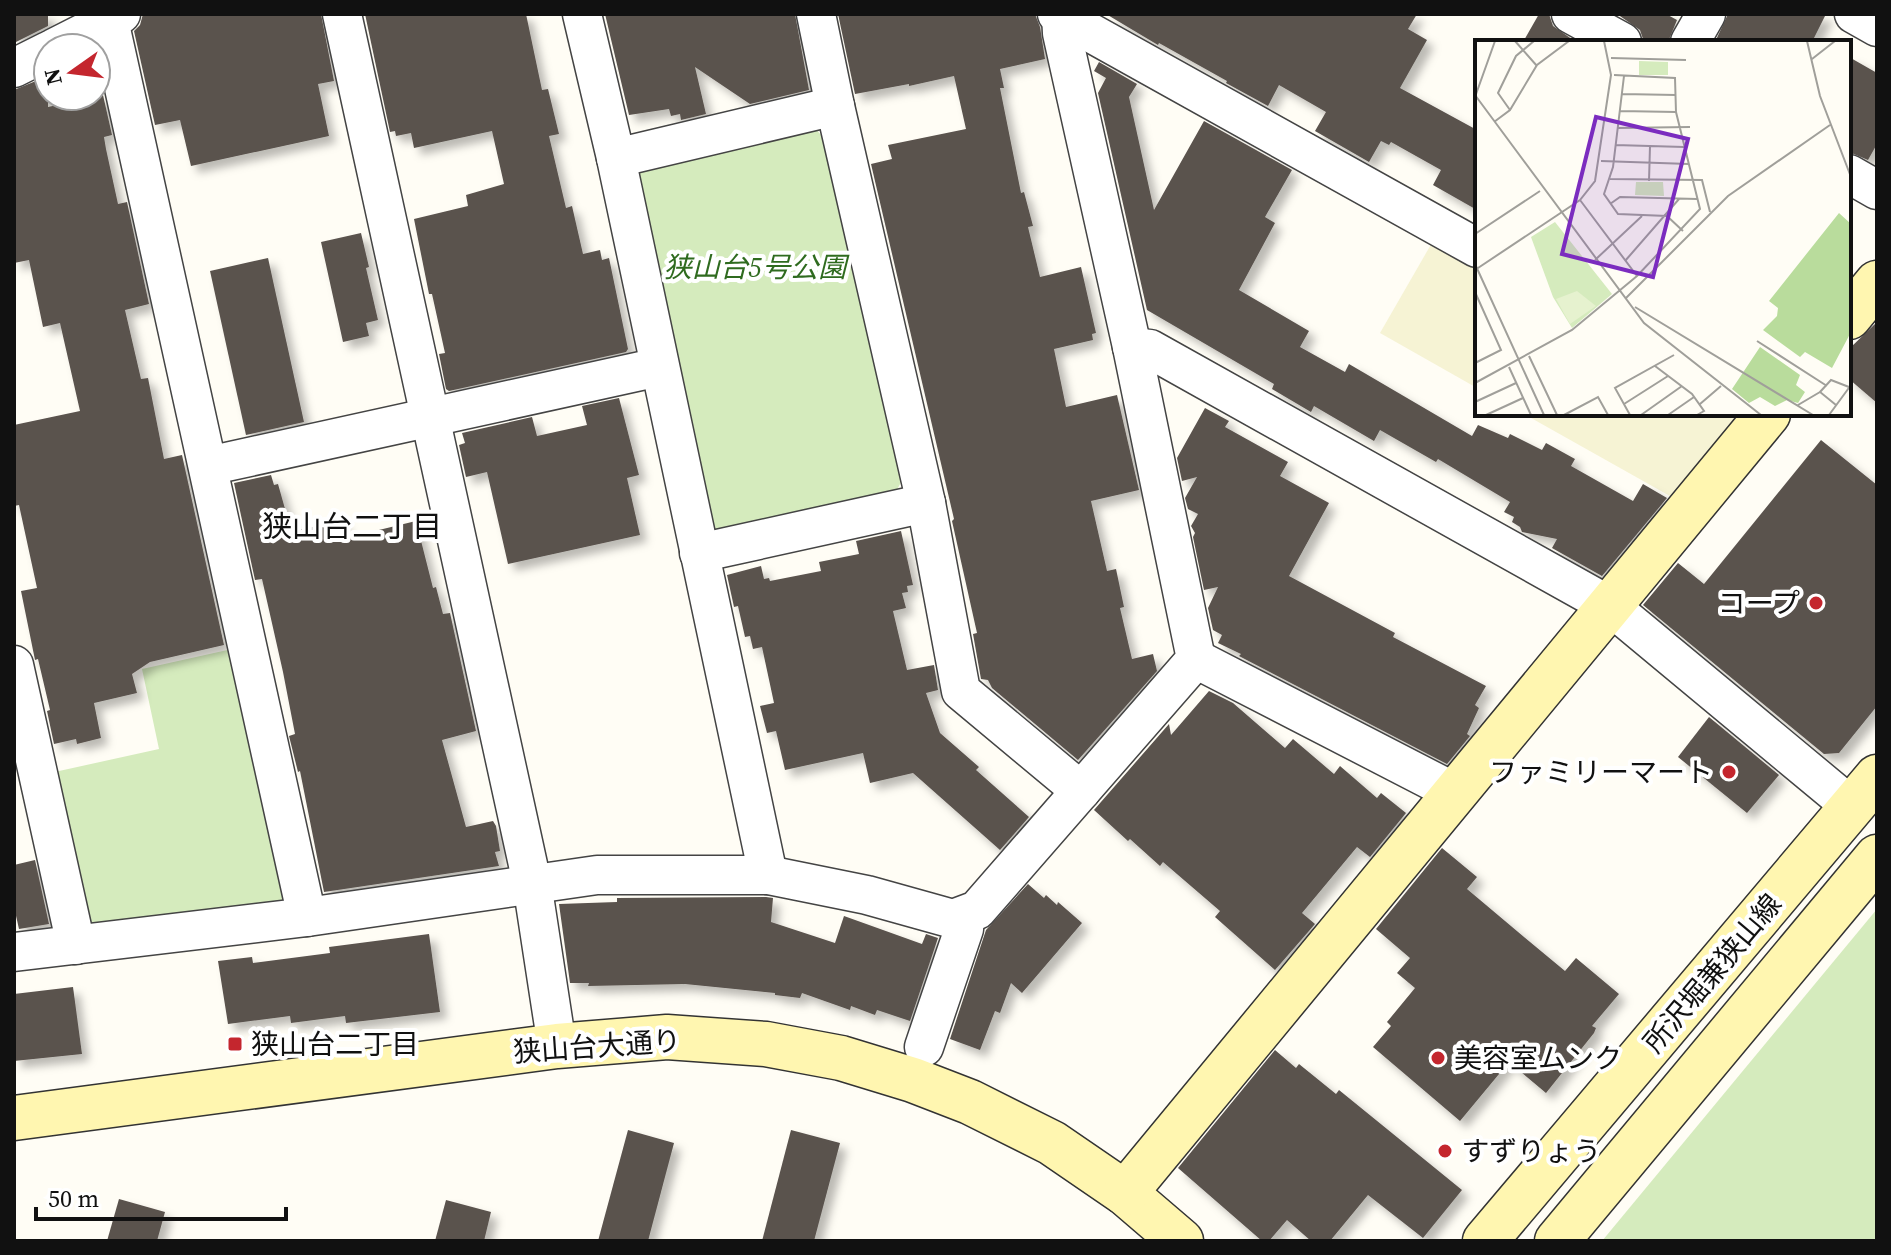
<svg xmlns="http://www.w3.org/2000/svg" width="1891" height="1255" font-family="'Source Serif 4','Noto Sans JP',serif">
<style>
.farmland{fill:#f6f3d4}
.green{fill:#d5ebbd}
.building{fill:#5a524d;filter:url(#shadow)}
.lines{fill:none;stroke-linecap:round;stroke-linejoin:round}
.street-casing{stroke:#444;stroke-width:41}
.secondary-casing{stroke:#333;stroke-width:47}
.street{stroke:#fff;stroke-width:38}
.secondary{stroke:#fff6b0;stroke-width:44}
.poi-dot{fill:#c4262e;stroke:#fff;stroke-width:3}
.labels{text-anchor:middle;stroke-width:8;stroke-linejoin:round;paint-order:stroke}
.park-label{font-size:28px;font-style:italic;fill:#2f6b1f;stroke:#fff}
.poi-label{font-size:28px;fill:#111;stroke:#fff;text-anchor:start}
.street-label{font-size:28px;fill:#111;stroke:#fff}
.neighbourhood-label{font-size:30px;fill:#111;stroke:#fff}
.inset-road{fill:none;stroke:#a09f9a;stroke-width:2}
.view{fill:#7b2cbf;fill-opacity:0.15;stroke:#7b2cbf;stroke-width:4}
.inset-edge{fill:none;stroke:#111;stroke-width:4}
</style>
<defs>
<filter id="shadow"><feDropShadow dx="7" dy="7" stdDeviation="4" flood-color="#0004"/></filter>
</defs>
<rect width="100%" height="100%" fill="#fffdf5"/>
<g class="farmland">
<path d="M1433 241 1477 265V388L1380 333Z"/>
<path d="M1524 414H1736L1738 426 1677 500Z"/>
</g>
<g class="green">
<path d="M813 126 832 147 904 476 893 498 723 537 710 528 632 179 642 166Z"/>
<path d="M232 649 287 891 281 903 94 930 82 921 50 773 159 749 142 669Z"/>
<path d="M1877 909V1241H1602Z"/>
</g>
<g class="building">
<path d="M14 14H48V26L14 43Z"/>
<path d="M143 14H321L334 81 318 84 329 136 191 166 180 120 155 125 134 31 140 25Z"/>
<path d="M365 14H526L542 90 548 89 559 134 549 136 566 208 572 206 583 254 600 250 602 260 609 258 628 349 626 352 449 391 446 389 439 354 445 353 432 294H429L414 219 468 206 466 195 504 184 492 131 414 148 411 133 396 136 395 131 390 132Z"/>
<path d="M605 14H795L809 90 750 104 695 67 706 114 681 120 680 114 671 116 669 109 629 115Z"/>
<path d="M838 14H1035L1040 27 1045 59 1000 69 1004 88H1000L1021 193 1024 192 1033 226 1028 227 1040 277 1081 267 1096 333 1092 334 1093 340 1054 349 1066 407 1117 395 1139 490 1091 501 1107 571 1116 569 1124 607 1120 608 1132 659 1153 654 1157 671 1078 760 992 688 988 680 981 679 973 634 977 633 952 521 954 519 871 164 892 159 888 145 966 129 954 76 909 86V84L855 94Z"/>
<path d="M1106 14H1417L1408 29 1427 40 1400 88 1477 130V210L1433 185 1441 170 1391 142 1389 145 1381 141 1369 162 1315 131 1326 112 1279 85 1268 106 1226 83 1227 81 1159 43 1158 45Z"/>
<path d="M1539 14H1549L1553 26 1576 42H1523Z"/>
<path d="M1617 14H1666L1677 20 1668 42H1644L1640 30Z"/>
<path d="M1728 14H1826L1812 42H1715Z"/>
<path d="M1849 57 1877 73V144L1868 160 1849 152Z"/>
<path d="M1099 62 1137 84 1129 97 1154 210 1204 121 1292 170 1265 217 1275 223 1239 290 1309 331 1300 347 1345 372 1349 364 1472 436 1478 425 1508 438 1510 434 1542 450 1546 443 1575 459 1571 466 1633 501 1643 484 1667 498 1602 576 1552 548 1557 539 1522 532 1520 527 1512 522 1514 517 1504 512 1510 502 1438 459 1436 462 1380 430 1374 441 1314 406 1311 412 1272 389 1274 384 1147 310 1098 93 1106 78 1094 71Z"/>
<path d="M48 76V107L103 95 112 135 104 137 106 149 118 204 127 202 149 304 125 310 141 379 148 378 164 459 182 455 224 645 150 662 132 674 137 693 94 703 101 738 77 744 76 739 54 744 47 711 50 710 38 659 35 660 21 591 37 588 19 505 14 506V425L80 411 60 323 43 327 29 260 14 263V90Z"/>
<path d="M361 233 369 267 366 268 378 320 366 323 369 336 343 342 321 242Z"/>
<path d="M268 258 304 422 246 435 210 271Z"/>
<path d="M1877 322V403L1849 379V349Z"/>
<path d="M619 398 639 475 627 478 640 535 508 564 487 472 466 477 459 445 465 443 462 433 532 417 537 436 587 425 582 406Z"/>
<path d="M1205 408 1229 421 1225 427 1288 462 1280 476 1329 503 1289 576 1395 633 1393 637 1486 686 1475 705 1479 708 1467 734 1470 736 1447 764 1239 656 1241 654 1218 643 1222 635 1213 630 1208 608 1218 587 1204 590 1193 537 1195 533 1191 526 1198 514 1188 509 1185 498 1197 477 1182 481 1177 458Z"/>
<path d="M1821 440 1877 485V706L1839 753 1824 754 1643 605 1678 563 1704 584Z"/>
<path d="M271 475 274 485 278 484 289 523 295 521 297 530 343 521 346 536 349 535 350 537 416 521 433 588 436 587 443 614 450 613 476 731 442 740 466 827 493 821 496 826 500 851 495 852 499 866 324 892 300 771 298 772 289 736 295 734 283 672 262 579 255 580 234 483Z"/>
<path d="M901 531 913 585 907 586 908 592 902 593 906 608 893 611 907 670 934 665 938 690 926 693 940 733 979 767 976 770 1029 817 1000 850 913 773 870 783 863 753 785 770 776 731 767 733 760 706 774 703 762 647 753 649 750 636 745 637 738 606 734 607 727 575 761 566 764 579 769 578 770 581 821 571 819 562 859 554 856 541Z"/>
<path d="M1209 691 1233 703 1285 748 1293 739 1334 774 1340 766 1377 798 1381 793 1406 813 1370 857 1357 847 1302 913 1315 924 1275 970 1215 917 1220 911 1163 862 1160 866 1130 839 1128 841 1094 810 1169 724 1171 735Z"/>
<path d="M1709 717 1779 775 1747 813 1678 757Z"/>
<path d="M1442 848 1477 877 1467 889 1524 937 1565 971 1576 958 1619 994 1592 1026 1596 1028 1594 1033 1546 1093 1509 1062 1460 1121 1373 1047 1391 1026 1387 1022 1415 988 1397 973 1410 958 1376 929Z"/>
<path d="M35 860 49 924 19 929 14 907V865Z"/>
<path d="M1028 884 1044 898 1046 895 1057 905 1058 902 1082 923 1022 993 1011 983 1000 1013 995 1011 980 1050 950 1039 986 930Z"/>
<path d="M766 897 773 898 771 922 835 943 844 916 922 944 926 934 938 938 910 1021 877 1010 875 1015 851 1006 850 1010 802 993 800 998 775 995V993L685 984 588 986 589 983H570L559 904 617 902V898Z"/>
<path d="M429 934 440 1012 346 1023 345 1016 291 1023 290 1016 228 1024 218 961 252 957 253 963 330 953 329 947Z"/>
<path d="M73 987 82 1054 14 1061V994Z"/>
<path d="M1275 1050 1296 1068 1299 1064 1336 1094 1339 1090 1462 1190 1423 1238 1368 1195 1330 1241H1311L1287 1220 1269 1241H1262L1178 1168Z"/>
<path d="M628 1130 674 1143 648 1241H598Z"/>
<path d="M791 1130 840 1143 814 1241H762Z"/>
<path d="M119 1199 165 1212 157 1241H107Z"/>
<path d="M446 1200 491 1212 484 1241H435Z"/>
</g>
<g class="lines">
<defs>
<g id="street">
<path d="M342 14 532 883 557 1046"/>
<path d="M582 14 616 158 768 875"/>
<path d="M816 14 835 106 926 503 961 691 1081 791"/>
<path d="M1057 14 1477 248"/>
<path d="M1571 14 1622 42"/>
<path d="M1854 14 1877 27"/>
<path d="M109 20 307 917"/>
<path d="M1690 42 1706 14"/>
<path d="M54 48 121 14"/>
<path d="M14 68 48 51"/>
<path d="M616 158 835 106"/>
<path d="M1849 174 1877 190"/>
<path d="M1132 347 1150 349 1610 606 1852 807"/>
<path d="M208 466 659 367"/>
<path d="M699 553 926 503"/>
<path d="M1196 659 1454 792"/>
<path d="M14 665 76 945"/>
<path d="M14 952 307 917 597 875H768L867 895 953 919 977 910 1196 659 1132 347 1062 33 1061 14"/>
<path d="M924 1047 964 929 965 916"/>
</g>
<g id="secondary">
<path d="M1849 317 1877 283"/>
<path d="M14 1118 557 1046 667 1037 766 1044 841 1058 913 1080 970 1102 1052 1143 1125 1193 1181 1241"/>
<path d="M1125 1193 1768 414"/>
<path d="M1485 1241 1877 777"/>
<path d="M1557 1241 1877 857"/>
</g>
</defs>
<use href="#street" class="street-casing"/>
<use href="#secondary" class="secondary-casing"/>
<use href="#street" class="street"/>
<use href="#secondary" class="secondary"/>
</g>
<g class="poi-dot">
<circle cx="1816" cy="603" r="8"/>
<circle cx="1729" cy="772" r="8"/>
<rect x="227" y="1036" width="16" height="16" rx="4"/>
<circle cx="1438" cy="1058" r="8"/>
<circle cx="1445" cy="1151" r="8"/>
</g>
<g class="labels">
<g class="park-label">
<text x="755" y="277">狭山台5号公園</text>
</g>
<g class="poi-label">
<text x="1800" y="613" text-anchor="end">コープ</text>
<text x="1713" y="782" text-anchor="end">ファミリーマート</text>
<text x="251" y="1054">狭山台二丁目</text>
<text x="1454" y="1068">美容室ムンク</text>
<text x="1461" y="1161">すずりょう</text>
</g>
<g class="street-label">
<text transform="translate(1712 973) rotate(-50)" y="10">所沢堀兼狭山線</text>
<text transform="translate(597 1046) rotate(-4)" y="10">狭山台大通り</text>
</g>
<g class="neighbourhood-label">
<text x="352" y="537">狭山台二丁目</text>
</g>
</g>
<g transform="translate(1475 40)">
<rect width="376" height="376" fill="#fffdf5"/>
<path d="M164 21 193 22V35H164ZM161 142H188L189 156 160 155ZM80 182 137 254 97 288 78 257 56 197Z" fill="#d5ebbd"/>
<path d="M364 173 376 184V292L357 328 330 312 325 317 288 290 302 276 303 268 294 261ZM285 307 325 335 321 345 330 352 323 363 312 360 300 366 285 357 274 363 257 349Z" fill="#b9dc9c"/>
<path d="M102 251 121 266 95 284 81 259Z" fill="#e6f2cf"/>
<path class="inset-road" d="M40 1 62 26M332 1 345 56 376 137M136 18 211 20M337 19 360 1M149 36 138 127 129 154 143 174 192 176 208 191M147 54 201 55M0 55 169 283 286 375M0 57 20 1M35 70 23 53 41 16 59 1M145 71 201 72M19 82 35 70 62 25 94 1M142 88 215 87M140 105 209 107M126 121 214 124M135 139 227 140 235 172M174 141 175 106M105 160 162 236M135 164 145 157 222 159M0 194 65 151M120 220 167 176M150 221 204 159M0 224 69 375M0 230 105 160 120 141 136 35 129 1M0 252 26 310 0 323M150 259 253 156 355 85M160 267 338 375M282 301 352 346M54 316 82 375M180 326 217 354 229 371 222 375M34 327 56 375M0 343 97 290 162 236 225 169 201 72 200 38 139 35M0 362 41 343M149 364 193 336M225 364 246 346M323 365 345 352M361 365 345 352 356 340 374 347M11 375 48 358M89 375 123 357 133 375M155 375 140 348 199 315M166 375 207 346M193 375 219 357M354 375 376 345"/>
<path class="view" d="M121 77 213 99 178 237 87 214Z"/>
<rect width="376" height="376" class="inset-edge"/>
</g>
<rect width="1891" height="1255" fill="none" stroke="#111111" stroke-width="32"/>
<g transform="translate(72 72) rotate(256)"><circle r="38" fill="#ffffff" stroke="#a0a0a0" stroke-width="2"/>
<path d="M0-6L14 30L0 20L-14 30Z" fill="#c4262e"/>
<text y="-12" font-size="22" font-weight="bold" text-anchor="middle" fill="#111111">N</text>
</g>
<path d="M36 1207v12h250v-12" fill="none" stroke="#111111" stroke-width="4"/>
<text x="48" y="1207" font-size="24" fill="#111111" stroke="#ffffff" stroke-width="6" paint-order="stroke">50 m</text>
</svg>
